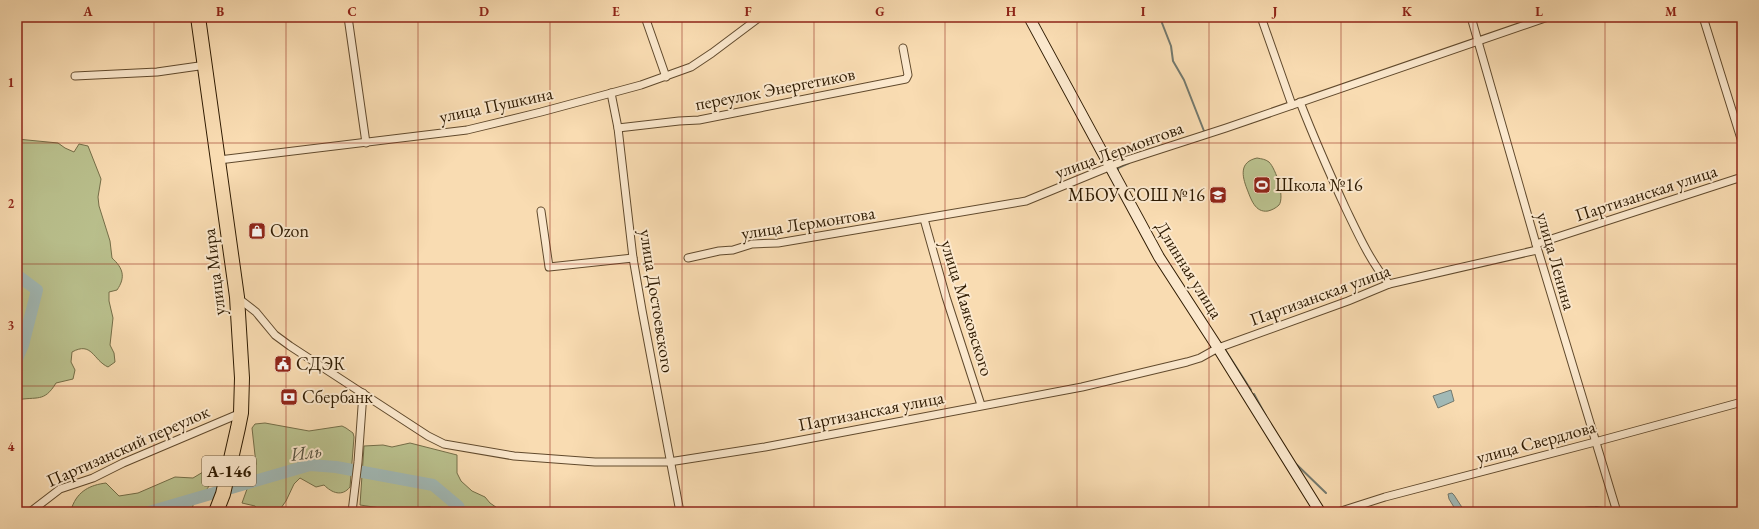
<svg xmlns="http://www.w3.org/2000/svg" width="1759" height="529" font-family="'EB Garamond',serif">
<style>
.green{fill:#bac18e;stroke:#746e48}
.water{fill:#a1b9b6;stroke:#73796e}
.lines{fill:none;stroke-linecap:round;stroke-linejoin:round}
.stream{stroke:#73796e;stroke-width:2}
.river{stroke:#a1b9b6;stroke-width:12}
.street-casing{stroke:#614a2d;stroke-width:9}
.secondary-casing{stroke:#2e1a01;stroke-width:12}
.highway-casing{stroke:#2e1a01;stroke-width:16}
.street{stroke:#fbe8cd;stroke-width:7}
.secondary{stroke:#fbe8cd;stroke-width:10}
.highway{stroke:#f9dcb2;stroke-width:14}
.grid{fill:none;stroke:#8f2418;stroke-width:1;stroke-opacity:0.55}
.labels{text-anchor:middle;stroke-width:4;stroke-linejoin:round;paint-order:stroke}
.shield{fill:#fbe8cd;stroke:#6c583e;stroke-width:1}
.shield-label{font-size:17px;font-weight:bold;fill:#2e1a01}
.street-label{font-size:18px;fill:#2e1a01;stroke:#fbe8cd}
.poi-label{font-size:18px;fill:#2e1a01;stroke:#fbe8cd;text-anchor:start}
.water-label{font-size:19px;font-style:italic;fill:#565240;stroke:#fbe8cd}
.neatline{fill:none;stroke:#8f2418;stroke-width:1.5}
.grid-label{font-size:13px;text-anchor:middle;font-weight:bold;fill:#8f2418}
</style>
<rect width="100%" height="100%" fill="#f9dcb2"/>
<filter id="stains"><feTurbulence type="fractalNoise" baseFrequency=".005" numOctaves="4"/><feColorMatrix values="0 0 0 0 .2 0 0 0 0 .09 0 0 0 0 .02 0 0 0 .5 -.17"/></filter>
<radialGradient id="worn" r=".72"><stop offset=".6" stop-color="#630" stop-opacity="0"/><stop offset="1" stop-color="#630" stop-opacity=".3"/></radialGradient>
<g class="green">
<path d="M17 139 58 143 65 148 74 152 79 144 88 146 101 179 98 197 99 206 110 241 112 258C123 268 126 277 117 290L109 292V301L113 318 110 345 114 353 115 362 108 367C93 360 92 341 72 352L71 362 75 370 73 379 56 383C44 403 37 396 17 400Z"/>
<path d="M1257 158C1262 159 1265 159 1269 162 1276 169 1285 197 1279 205 1276 208 1272 210 1268 211 1255 213 1251 199 1247 189 1242 176 1239 162 1257 158Z"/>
<path d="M265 423 309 431 342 426 346 428 353 433 354 437 350 487C342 497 332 493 324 485L316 487 300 478 294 484 286 501 278 512H259L255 506 242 503 256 464 252 428 255 424Z"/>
<path d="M410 443 457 455V473L461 481 472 491 485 497 490 503 503 512H438L430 507 387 509 360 505 364 446 383 445 392 447Z"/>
<path d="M208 469 217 474 207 489 194 502 191 512H73L72 507C78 491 90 485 106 483L119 496 138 493 175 477 193 478Z"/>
</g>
<g class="water">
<path d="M1451 390 1454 401 1438 408 1433 396Z"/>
<path d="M1452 493 1454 495 1465 512H1457L1449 499 1448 494Z"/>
</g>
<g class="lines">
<g class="stream">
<path d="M1162 17V23L1171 46 1173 61 1184 80 1204 131"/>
<path d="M1118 173V168L1129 163"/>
<path d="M1224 348 1251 390"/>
<path d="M1254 394 1266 416"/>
<path d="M1294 462 1326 493"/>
<path d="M1618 509C1631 508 1649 510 1662 512"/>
<path d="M1565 512C1575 510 1585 507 1595 507 1602 506 1607 510 1614 510"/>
<path d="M1706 512C1714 508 1717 507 1725 512"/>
</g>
<g class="river">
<path d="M17 275 37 290 23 345 17 359"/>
<path d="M149 512 310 465 336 467 433 485 458 506 461 512"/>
</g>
<defs>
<g id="street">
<path d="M348 17 366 143"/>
<path d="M645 17 666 77"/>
<path d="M1261 17 1292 105"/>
<path d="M1471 17 1536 244 1617 512"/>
<path d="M1703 17 1742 142"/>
<path d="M75 76 157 72 206 65"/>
<path d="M611 93 618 128 633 258 642 310 680 512"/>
<path d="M1300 102C1314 138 1329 172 1345 207 1358 234 1370 261 1389 284"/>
<path d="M618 128 679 121 699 120 906 79 908 75 903 48"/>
<path d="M219 160 467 130 541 112 641 85 691 67 712 53 760 17"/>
<path d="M541 211 549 267 633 258"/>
<path d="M924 219 946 297 981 405"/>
<path d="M1536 244 1742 177"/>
<path d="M688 258 719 251 733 250 752 244 778 243 1026 201 1121 162 1226 128 1548 17"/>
<path d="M238 298 256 312 275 335 290 346 428 436 444 444 514 456 595 462H669L765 447 1082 387 1187 362 1200 358 1218 348 1348 301 1389 284 1537 250"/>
<path d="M30 512 60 489 93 478 123 463 241 413"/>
<path d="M352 512 358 462 363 393"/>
<path d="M1338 512 1385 497 1595 442 1742 402"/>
</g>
<path id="secondary" d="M1029 17 1159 257 1218 348 1320 512"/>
<path id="highway" d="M198 17 237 297 242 378 241 413 238 428 223 494 216 512"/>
</defs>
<use href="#street" class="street-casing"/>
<use href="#secondary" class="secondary-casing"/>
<use href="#highway" class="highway-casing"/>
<use href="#street" class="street"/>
<use href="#secondary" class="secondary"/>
<use href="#highway" class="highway"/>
</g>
<path class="grid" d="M154 17V512M286 17V512M418 17V512M550 17V512M682 17V512M814 17V512M945 17V512M1077 17V512M1209 17V512M1341 17V512M1473 17V512M1605 17V512M17 143H1742M17 264H1742M17 386H1742"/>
<defs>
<symbol id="stadium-square" viewBox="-11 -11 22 22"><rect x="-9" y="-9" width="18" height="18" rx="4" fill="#8f2418" stroke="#fbe8cd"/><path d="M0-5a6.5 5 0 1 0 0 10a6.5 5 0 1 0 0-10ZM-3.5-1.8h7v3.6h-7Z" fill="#fff"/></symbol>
<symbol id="school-square" viewBox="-11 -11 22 22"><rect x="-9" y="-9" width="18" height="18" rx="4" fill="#8f2418" stroke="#fbe8cd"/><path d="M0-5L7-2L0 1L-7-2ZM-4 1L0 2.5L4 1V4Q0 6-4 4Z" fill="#fff"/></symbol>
<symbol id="shop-square" viewBox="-11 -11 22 22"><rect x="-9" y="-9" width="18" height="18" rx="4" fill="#8f2418" stroke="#fbe8cd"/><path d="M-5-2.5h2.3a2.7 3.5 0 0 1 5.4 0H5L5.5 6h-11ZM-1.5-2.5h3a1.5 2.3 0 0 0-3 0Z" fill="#fff"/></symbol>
<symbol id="civic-square" viewBox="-11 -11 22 22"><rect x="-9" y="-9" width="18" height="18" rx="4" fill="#8f2418" stroke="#fbe8cd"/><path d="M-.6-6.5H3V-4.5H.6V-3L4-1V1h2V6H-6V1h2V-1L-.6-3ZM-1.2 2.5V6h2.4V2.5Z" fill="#fff"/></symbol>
<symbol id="bank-square" viewBox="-11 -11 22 22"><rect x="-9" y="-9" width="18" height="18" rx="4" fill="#8f2418" stroke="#fbe8cd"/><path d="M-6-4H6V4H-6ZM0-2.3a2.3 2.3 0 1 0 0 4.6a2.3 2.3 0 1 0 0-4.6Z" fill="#fff"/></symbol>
</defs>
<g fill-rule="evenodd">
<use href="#stadium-square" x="1252" y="175" width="20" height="20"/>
<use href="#school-square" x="1208" y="185" width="20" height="20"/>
<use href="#shop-square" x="247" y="221" width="20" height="20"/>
<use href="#civic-square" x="273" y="354" width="20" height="20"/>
<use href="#bank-square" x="279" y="387" width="20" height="20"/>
</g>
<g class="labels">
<rect class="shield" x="202" y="456" width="54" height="30" rx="3"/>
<g class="shield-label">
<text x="229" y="477">А-146</text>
</g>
<g class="street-label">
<text transform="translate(775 89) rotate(-11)" y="6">переулок Энергетиков</text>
<text transform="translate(496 105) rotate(-12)" y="6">улица Пушкина</text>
<text transform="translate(1119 150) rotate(-20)" y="6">улица Лермонтова</text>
<text transform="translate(1646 193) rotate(-18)" y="6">Партизанская улица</text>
<text transform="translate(808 223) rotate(-9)" y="6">улица Лермонтова</text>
<text transform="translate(1556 261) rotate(74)" y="6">улица Ленина</text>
<text transform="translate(1189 270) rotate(58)" y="6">Длинная улица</text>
<text transform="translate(214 272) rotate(-97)" y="6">улица Мира</text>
<text transform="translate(1320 295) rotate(-20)" y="6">Партизанская улица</text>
<text transform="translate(657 301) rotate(81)" y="6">улица Достоевского</text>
<text transform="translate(967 308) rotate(73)" y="6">улица Маяковского</text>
<text transform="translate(871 411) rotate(-11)" y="6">Партизанская улица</text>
<text transform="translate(1536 442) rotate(-15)" y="6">улица Свердлова</text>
<text transform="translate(128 446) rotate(-24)" y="6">Партизанский переулок</text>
</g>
<g class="poi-label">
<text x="1275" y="191">Школа №16</text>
<text x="1205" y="201" text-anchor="end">МБОУ СОШ №16</text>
<text x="270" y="237">Ozon</text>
<text x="296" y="370">СДЭК</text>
<text x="302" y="403">Сбербанк</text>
</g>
<g class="water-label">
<text transform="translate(306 452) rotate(-8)" y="7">Иль</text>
</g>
</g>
<rect width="1759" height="529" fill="none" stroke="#f9dcb2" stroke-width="44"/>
<rect x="22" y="22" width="1715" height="485" class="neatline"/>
<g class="grid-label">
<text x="88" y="16">A</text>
<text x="220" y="16">B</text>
<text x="352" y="16">C</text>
<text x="484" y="16">D</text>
<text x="616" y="16">E</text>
<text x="748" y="16">F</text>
<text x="880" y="16">G</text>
<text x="1011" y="16">H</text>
<text x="1143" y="16">I</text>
<text x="1275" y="16">J</text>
<text x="1407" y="16">K</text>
<text x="1539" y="16">L</text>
<text x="1671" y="16">M</text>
<text x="11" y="87">1</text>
<text x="11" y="208">2</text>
<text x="11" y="330">3</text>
<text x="11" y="451">4</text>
</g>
<rect width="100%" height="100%" filter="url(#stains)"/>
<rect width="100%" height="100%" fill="url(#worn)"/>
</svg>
